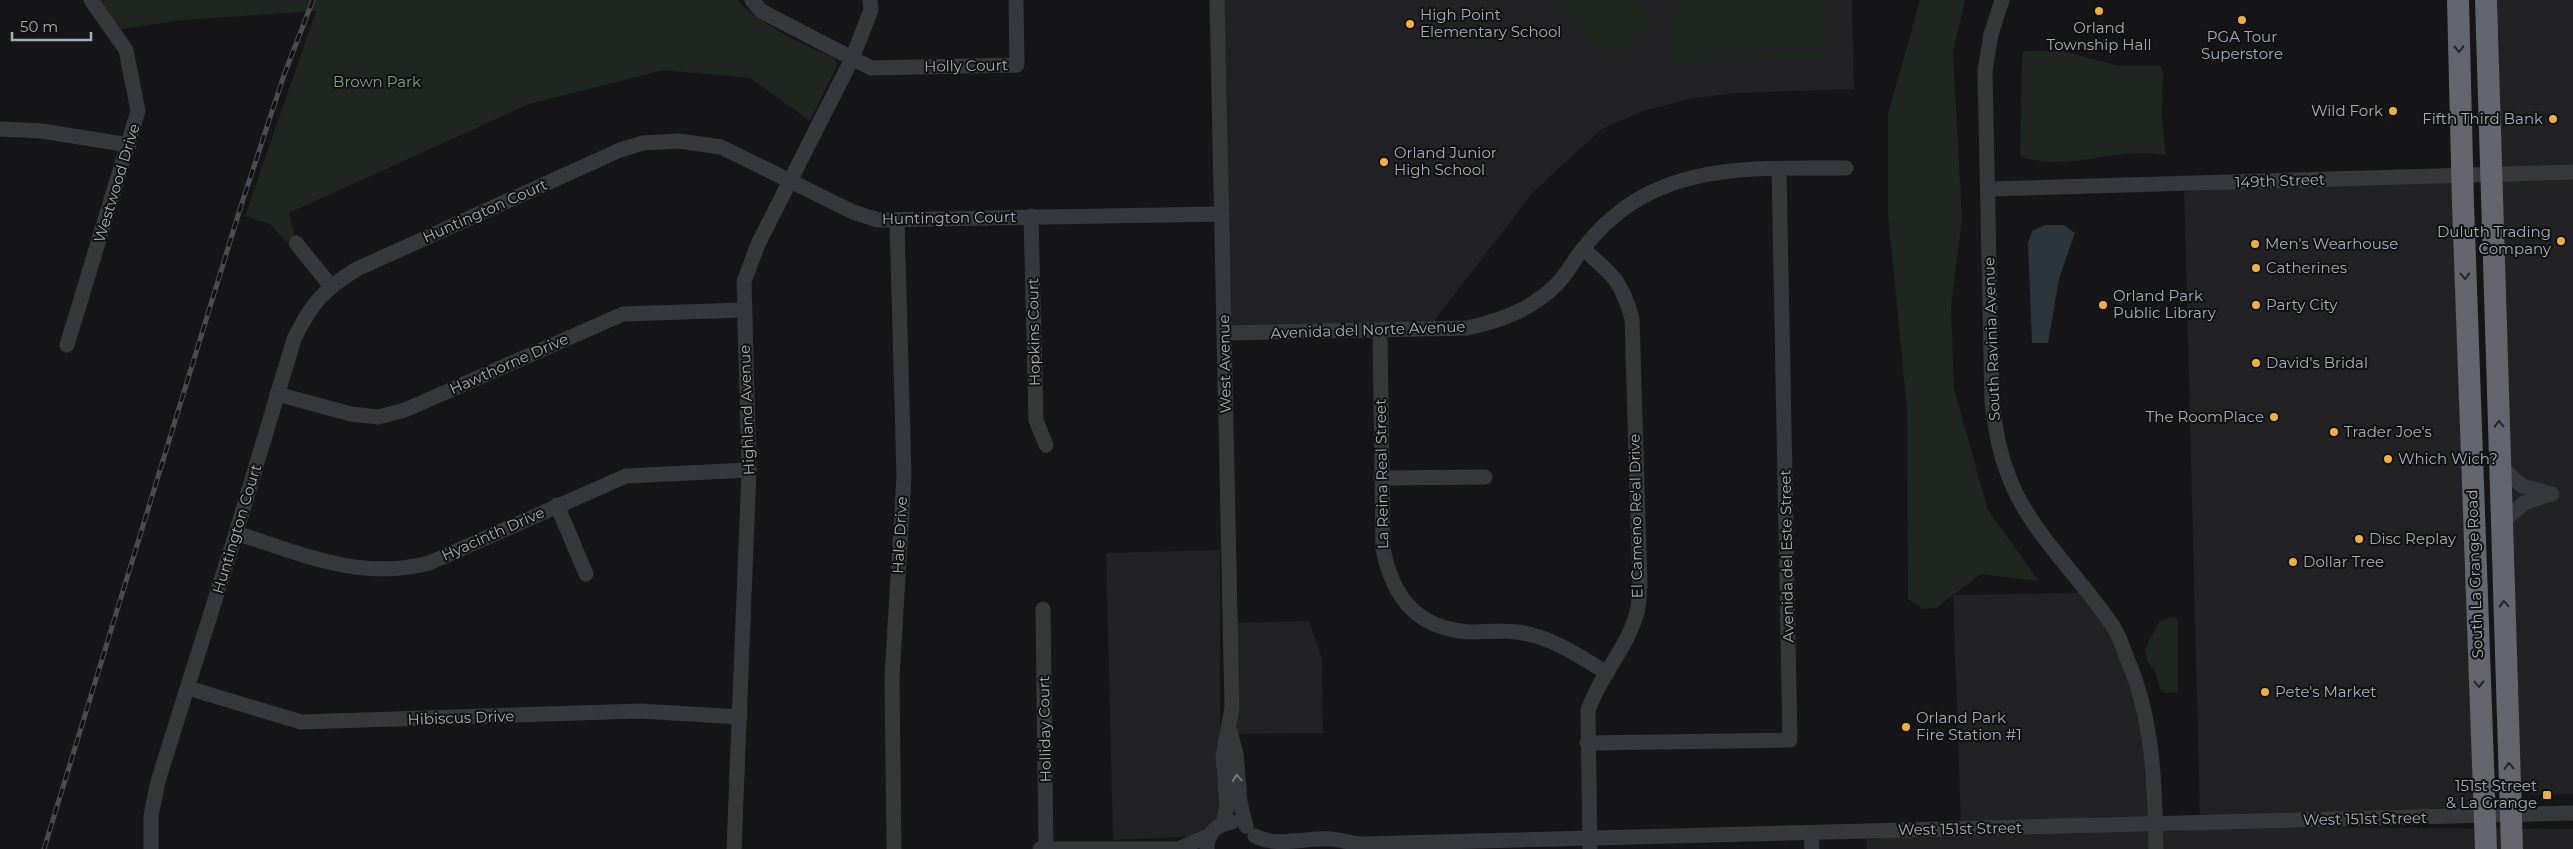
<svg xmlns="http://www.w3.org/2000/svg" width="2573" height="849" font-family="Montserrat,sans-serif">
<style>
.built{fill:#222225}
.green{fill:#1e261f}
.water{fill:#2c353c}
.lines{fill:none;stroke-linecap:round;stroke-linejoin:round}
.minor{stroke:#37383d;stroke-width:15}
.highway{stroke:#63666e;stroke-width:22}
.rail-casing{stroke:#4a4c52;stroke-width:5}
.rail{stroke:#111113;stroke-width:3;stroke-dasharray:9;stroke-linecap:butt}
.oneway{stroke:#26262a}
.oneway2{stroke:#757881}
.poi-dot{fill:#f2b134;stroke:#111113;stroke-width:2}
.labels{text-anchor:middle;stroke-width:4;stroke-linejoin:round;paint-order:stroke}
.poi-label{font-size:15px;fill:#a8adb8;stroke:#111113;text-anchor:start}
.street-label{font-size:15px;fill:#a8adb8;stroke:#111113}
.park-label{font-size:15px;fill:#7fa381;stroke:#111113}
</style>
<rect width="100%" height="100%" fill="#161618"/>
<g class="built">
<path d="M1224 0H1852L1854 89 1736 93 1689 99 1643 111 1602 129 1534 191 1424 334 1228 336Z"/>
<path d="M2497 0H2573V794L2538 795 2529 793 2519 781Z"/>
<path d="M2460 178 2485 813 2200 819 2184 186Z"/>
<path d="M1220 550V826L1207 836 1113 840 1106 553Z"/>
<path d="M2081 593 2110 631 2130 675 2145 737 2151 819 1961 824 1953 595Z"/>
<path d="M1309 621 1322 658 1323 733 1235 734 1234 623Z"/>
<path d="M2159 826 2573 829V849H2160Z"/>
<path d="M2151 827 2152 849H1867L1866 836Z"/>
</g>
<g class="green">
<path d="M99 0H738C753 21 810 49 835 58L837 66 810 121 750 78 664 70 529 104 289 213 295 236 286 242 270 224 245 216 316 11 183 20 121 29Z"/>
<path d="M1553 0H1640L1657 20 1607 63Z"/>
<path d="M1670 0H1824L1826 59 1672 63Z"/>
<path d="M1920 0H1965L1953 52 1962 219 1951 304 1954 389 1988 510 2039 581 1981 574 1936 608 1924 609 1908 599 1907 410 1888 214V114Z"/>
<path d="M2028 51H2062L2119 66H2160L2163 71 2162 119 2166 155C2156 154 2145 153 2135 153 2097 155 2057 170 2020 156L2022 53Z"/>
<path d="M2171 617H2176L2178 623V692L2165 693 2160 689 2155 671 2147 661 2145 649 2159 622Z"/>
</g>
<path class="water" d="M2045 225H2064L2075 233 2059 279 2048 343H2032L2028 243 2032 231Z"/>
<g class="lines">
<g class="minor">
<path d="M752 0 761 11 871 68 1017 65 1016 0"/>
<path d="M1217 0 1232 708 1223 756 1227 806 1223 824"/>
<path d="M2002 0 1991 34 1985 71 1992 402C1995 425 1998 447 2006 469 2026 530 2080 575 2114 628 2119 636 2123 647 2126 656 2153 717 2155 783 2156 849"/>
<path d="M0 129 42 131 129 145"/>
<path d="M1988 189 2573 172"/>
<path d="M1031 216 1036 420 1046 445"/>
<path d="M296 243 330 285"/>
<path d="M1583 249C1612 274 1621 280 1632 318L1640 585C1639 594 1639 604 1637 612 1628 648 1599 676 1588 711L1590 849"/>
<path d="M1380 331 1383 549C1393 599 1418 629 1471 632 1487 632 1502 630 1517 632 1551 636 1579 656 1607 673"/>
<path d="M1224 333 1467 328C1500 321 1530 310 1555 286 1566 276 1573 261 1582 250 1596 232 1613 215 1632 203 1695 162 1774 169 1846 168"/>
<path d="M67 345 138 111 126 50 91 0"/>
<path d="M277 394 351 414 378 417 405 410 623 314 744 310"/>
<path d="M2500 466 2522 486 2552 494"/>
<path d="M1381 478 1485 477"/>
<path d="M557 505 586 574"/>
<path d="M2502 522 2524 503 2550 494"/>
<path d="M236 533C301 554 361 581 429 563L626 476 749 470"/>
<path d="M1043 609 1046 849"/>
<path d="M188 688 301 722 640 711 740 717"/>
<path d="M1230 732 1236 753 1240 802 1246 826"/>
<path d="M1587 743 1790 740 1779 169"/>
<path d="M1811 833 1812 849"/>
<path d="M1255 836C1279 848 1306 837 1331 839 1341 839 1350 844 1362 844L2573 813"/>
<path d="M151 849V816L158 781 236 533 294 339C311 304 324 289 357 269L620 150 643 143 679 141 721 147 853 212 878 220 1222 214"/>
<path d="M734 849 749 470 744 282 758 244 852 59 871 10 870 0"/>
<path d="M894 849 892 678 904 476 897 220"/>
<path d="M1040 849H1180"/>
<path d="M1178 849 1210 835"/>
<path d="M1207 849C1207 833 1217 824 1232 822"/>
</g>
<g class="highway">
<path d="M2458 0 2463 204 2486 849"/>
<path d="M2486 0 2512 849"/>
</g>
<defs>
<path id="rail" d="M44 849 240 209 284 75 313 0"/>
</defs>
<use href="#rail" class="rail-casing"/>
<use href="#rail" class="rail"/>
</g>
<defs><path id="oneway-chevron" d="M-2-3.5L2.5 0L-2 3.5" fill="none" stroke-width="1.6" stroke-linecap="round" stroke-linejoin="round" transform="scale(1.25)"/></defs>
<g class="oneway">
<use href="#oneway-chevron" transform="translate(2459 49) rotate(89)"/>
<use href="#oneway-chevron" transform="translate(2465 276) rotate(88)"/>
<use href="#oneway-chevron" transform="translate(2499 424) rotate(-92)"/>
<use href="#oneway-chevron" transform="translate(2504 604) rotate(-92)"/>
<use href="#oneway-chevron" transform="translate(2479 684) rotate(88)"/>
<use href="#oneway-chevron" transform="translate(2509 766) rotate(-92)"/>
</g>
<use class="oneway2" href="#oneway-chevron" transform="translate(1237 778) rotate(-95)"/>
<g class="poi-dot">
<circle cx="2099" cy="11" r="5"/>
<circle cx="2242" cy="20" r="5"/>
<circle cx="1410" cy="24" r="5"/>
<circle cx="2393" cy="111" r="5"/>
<circle cx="2553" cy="119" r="5"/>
<circle cx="1384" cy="162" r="5"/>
<circle cx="2561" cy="241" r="5"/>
<circle cx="2255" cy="244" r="5"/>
<circle cx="2256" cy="268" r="5"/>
<circle cx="2103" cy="305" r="5"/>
<circle cx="2256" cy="305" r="5"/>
<circle cx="2256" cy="363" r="5"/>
<circle cx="2274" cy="417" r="5"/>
<circle cx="2334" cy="432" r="5"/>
<circle cx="2388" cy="459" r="5"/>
<circle cx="2359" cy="539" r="5"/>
<circle cx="2293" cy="562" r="5"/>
<circle cx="2265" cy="692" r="5"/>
<circle cx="1906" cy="727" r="5"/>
<rect x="2542" y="790" width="10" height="10" rx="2.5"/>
</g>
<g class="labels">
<g class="poi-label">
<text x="1420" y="20">High Point<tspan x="1420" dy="17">Elementary School</tspan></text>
<text x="2099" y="33" text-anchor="middle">Orland<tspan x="2099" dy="17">Township Hall</tspan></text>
<text x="2242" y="42" text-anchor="middle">PGA Tour<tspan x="2242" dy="17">Superstore</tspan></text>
<text x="2383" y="116" text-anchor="end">Wild Fork</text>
<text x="2543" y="124" text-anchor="end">Fifth Third Bank</text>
<text x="1394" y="158">Orland Junior<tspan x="1394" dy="17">High School</tspan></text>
<text x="2551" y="237" text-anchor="end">Duluth Trading<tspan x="2551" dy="17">Company</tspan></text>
<text x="2265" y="249">Men's Wearhouse</text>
<text x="2266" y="273">Catherines</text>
<text x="2113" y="301">Orland Park<tspan x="2113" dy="17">Public Library</tspan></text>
<text x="2266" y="310">Party City</text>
<text x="2266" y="368">David's Bridal</text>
<text x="2264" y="422" text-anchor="end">The RoomPlace</text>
<text x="2344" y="437">Trader Joe's</text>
<text x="2398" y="464">Which Wich?</text>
<text x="2369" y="544">Disc Replay</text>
<text x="2303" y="567">Dollar Tree</text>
<text x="2275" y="697">Pete's Market</text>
<text x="1916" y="723">Orland Park<tspan x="1916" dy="17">Fire Station #1</tspan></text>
<text x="2537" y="791" text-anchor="end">151st Street<tspan x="2537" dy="17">&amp; La Grange</tspan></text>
</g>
<g class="street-label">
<text transform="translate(966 66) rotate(-1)" y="5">Holly Court</text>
<text transform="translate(2280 181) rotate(-2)" y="5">149th Street</text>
<text transform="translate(117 183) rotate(-73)" y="5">Westwood Drive</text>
<text transform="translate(485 211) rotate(-24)" y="5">Huntington Court</text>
<text transform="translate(949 218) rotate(-1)" y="5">Huntington Court</text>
<text transform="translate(1368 330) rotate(-2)" y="5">Avenida del Norte Avenue</text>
<text transform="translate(1034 332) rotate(-91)" y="5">Hopkins Court</text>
<text transform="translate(1992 339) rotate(-92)" y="5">South Ravinia Avenue</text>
<text transform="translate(509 364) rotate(-24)" y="5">Hawthorne Drive</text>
<text transform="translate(1225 364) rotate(-91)" y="5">West Avenue</text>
<text transform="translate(747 410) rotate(-92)" y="5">Highland Avenue</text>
<text transform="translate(1382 474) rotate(-91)" y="5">La Reina Real Street</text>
<text transform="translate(1636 516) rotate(-91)" y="5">El Cameno Re'al Drive</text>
<text transform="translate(237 529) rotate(-73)" y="5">Huntington Court</text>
<text transform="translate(493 534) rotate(-24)" y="5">Hyacinth Drive</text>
<text transform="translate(900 535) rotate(-87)" y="5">Hale Drive</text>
<text transform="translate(1787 556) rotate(-91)" y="5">Avenida del Este Street</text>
<text transform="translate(2475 574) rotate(-92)" y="5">South La Grange Road</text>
<text transform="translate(461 718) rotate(-2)" y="5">Hibiscus Drive</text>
<text transform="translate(1045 729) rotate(-91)" y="5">Holliday Court</text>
<text transform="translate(2365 819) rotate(-1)" y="5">West 151st Street</text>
<text transform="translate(1960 829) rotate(-1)" y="5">West 151st Street</text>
</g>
<g class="park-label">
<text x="377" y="87">Brown Park</text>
</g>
</g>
<path d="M12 32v8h79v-8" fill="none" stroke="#a8adb8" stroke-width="2.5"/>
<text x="20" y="32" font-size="15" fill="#a8adb8" stroke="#111113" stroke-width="4" paint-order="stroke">50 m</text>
</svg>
